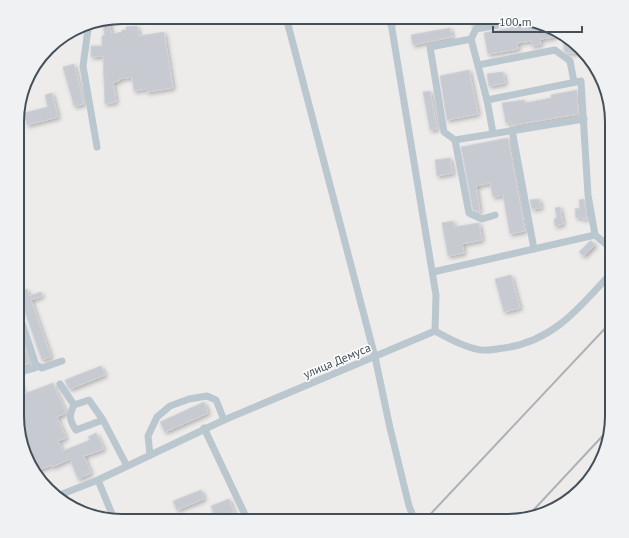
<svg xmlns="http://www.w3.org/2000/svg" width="629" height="538" font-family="'PT Sans',sans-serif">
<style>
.building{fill:#c7cad1;stroke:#cfd2d7;filter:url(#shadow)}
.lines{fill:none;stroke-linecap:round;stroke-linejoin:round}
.minor{stroke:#bbc7cf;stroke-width:7}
.rail{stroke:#adb1b6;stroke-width:2}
.labels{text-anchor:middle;stroke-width:3;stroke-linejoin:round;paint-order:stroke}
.street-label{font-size:12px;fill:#435059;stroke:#fff}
.rim{fill:none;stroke:#435059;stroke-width:2}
</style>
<defs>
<filter id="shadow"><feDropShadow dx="2" dy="2" stdDeviation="2" flood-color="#0004"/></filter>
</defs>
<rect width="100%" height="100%" fill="#eeebeb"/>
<g class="building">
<path d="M471 17H482V18L512 17 472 25Z"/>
<path d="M109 19 111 34 122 32V30H126V27L137 26 139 36 164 32 173 88 147 92 146 89 134 91 132 77 119 79V81L113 82 116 102 105 104 103 56 91 57V46H102V36L105 35 102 20Z"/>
<path d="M530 21 553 28 555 37 540 39 541 44 532 46 531 41 517 43 518 49 488 54 484 33 526 25Z"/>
<path d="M450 28 452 37 413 45 411 35Z"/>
<path d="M564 35 578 46V53H567L564 50Z"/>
<path d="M74 64 84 104 74 106 63 67Z"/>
<path d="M469 70 478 114 447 120 440 76Z"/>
<path d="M503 72 505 83 489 86 487 74Z"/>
<path d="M577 90 578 114 514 125H512V122L506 123 502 103 524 100 525 103 551 98V95Z"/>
<path d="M430 91 437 129 430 130 423 92Z"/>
<path d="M52 93 58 117 27 125 24 113 48 107 45 95Z"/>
<path d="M508 138 525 231 510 234 503 195 493 197 490 183 476 186 480 212 473 210 461 147Z"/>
<path d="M450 158 453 173 437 176 435 160Z"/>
<path d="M539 199 541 208 532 209 530 200Z"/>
<path d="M584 199 587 219H582V217L576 218 575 209 580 208 579 200Z"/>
<path d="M560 207 563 224 555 226 554 219 557 218 555 208Z"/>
<path d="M453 221 454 227 479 223 482 240 462 244 464 253 448 256 442 223Z"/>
<path d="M590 241H591L595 245 584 256 579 252Z"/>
<path d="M511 275 520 308 504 312 495 279Z"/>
<path d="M27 289 29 296 41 292 42 296 31 300 51 357 42 360 18 292Z"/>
<path d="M21 336 30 363 19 367 17 363V337Z"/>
<path d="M101 366 105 375 70 389 67 385 65 380Z"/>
<path d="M17 378H19L24 394 53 383 66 413 57 417 66 438 58 441 63 451 90 440 88 437 96 433 104 449 84 456 91 473 78 479 70 459 52 467V465L35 471 27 459 24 450 17 423V421L23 419 17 402Z"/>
<path d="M204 402 208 413 165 432 160 422Z"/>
<path d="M201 490 204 499 177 510 173 501Z"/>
<path d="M229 499 234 512 216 519 211 506Z"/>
<path d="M194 513 197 521H175Z"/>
</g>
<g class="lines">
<g class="minor">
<path d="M286 17 375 357 390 428 409 506 415 521"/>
<path d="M390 17 436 295 435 331"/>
<path d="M89 22 83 66 97 147"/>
<path d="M390 23 419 17"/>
<path d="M471 39 476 29 525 20"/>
<path d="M478 65 555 50 570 61 574 82"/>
<path d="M487 100 581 81 588 195 595 235"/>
<path d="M512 130 534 249"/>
<path d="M493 133 487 100 471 39 430 47 444 132 455 140 469 213 482 219 495 215"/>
<path d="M455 140 584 119"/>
<path d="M433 272 595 235 612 249"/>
<path d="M36 365 42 368 62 361"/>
<path d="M17 373 35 368 36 365 17 308"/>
<path d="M60 384 74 405"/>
<path d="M103 420 89 400 74 405C69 415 69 420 76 430L103 420 127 466"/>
<path d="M204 428 248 521"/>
<path d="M150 455 148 436 157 417 170 406 189 399 207 396 216 400 224 420"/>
<path d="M98 480 114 519"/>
<path d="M57 496 98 480 224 420 435 331C448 338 461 346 476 349 485 352 495 349 504 348 554 341 580 307 612 272"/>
</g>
<g class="rail">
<path d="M527 517 609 429"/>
<path d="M424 521 612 321"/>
</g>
</g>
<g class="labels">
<g class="street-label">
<text transform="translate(337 361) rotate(-23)" y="4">улица Демуса</text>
</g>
</g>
<path d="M0 0H629V538H0ZM122 24H507A98 98 0 0 1 605 122V416A98 98 0 0 1 507 514H122A98 98 0 0 1 24 416V122A98 98 0 0 1 122 24Z" fill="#f0f1f2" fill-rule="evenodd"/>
<path class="rim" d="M122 24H507A98 98 0 0 1 605 122V416A98 98 0 0 1 507 514H122A98 98 0 0 1 24 416V122A98 98 0 0 1 122 24Z"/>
<path d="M493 26v6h89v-6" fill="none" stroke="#435059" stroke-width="2"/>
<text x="499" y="26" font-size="12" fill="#435059" stroke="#ffffff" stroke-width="3" paint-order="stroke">100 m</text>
</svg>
